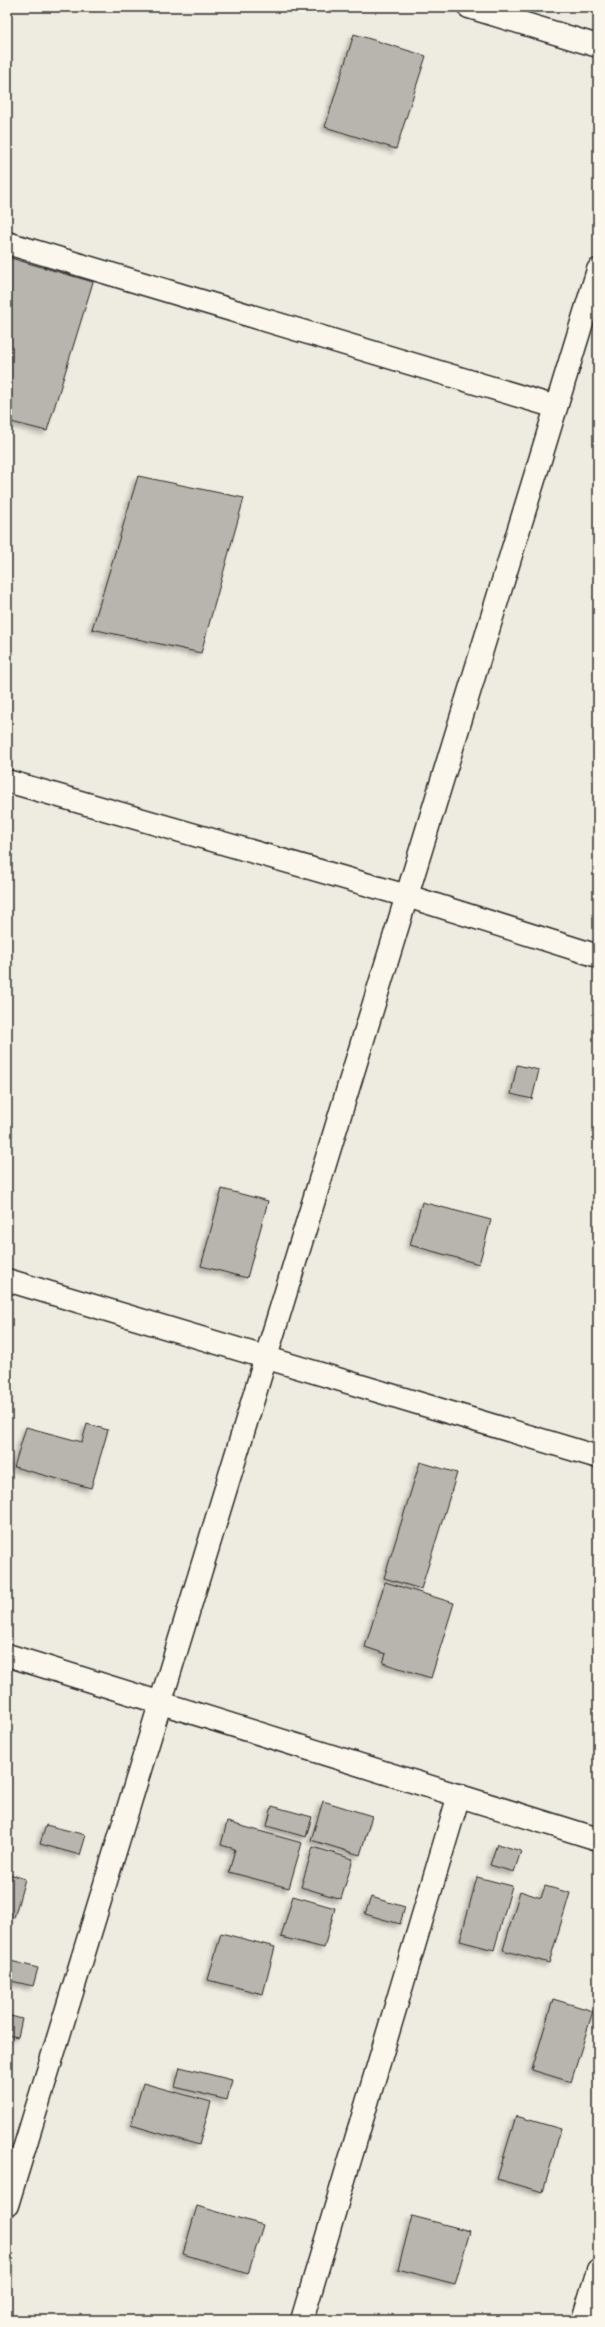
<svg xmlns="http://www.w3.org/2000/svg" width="605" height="2327" font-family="'Shantell Sans',sans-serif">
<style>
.building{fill:#b8b5ae;stroke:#2b2b2b;filter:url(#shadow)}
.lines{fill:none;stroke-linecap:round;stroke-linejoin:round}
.street-casing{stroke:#2b2b2b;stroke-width:25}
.secondary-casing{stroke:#2b2b2b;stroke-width:25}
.street{stroke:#fbf7ec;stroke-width:22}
.secondary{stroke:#fbf7ec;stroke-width:22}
</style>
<defs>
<filter id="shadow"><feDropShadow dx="-3.5" dy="3.5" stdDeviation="2" flood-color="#0004"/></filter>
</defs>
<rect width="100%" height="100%" fill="#eeebe0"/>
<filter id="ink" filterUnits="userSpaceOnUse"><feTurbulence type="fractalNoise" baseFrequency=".025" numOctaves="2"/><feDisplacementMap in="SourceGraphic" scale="8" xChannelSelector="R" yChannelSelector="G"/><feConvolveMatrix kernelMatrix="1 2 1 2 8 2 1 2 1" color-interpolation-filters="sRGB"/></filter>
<g filter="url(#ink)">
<g class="building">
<path d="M354 34 426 56 396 149 325 127Z"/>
<path d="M7 257 93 282 47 431 7 421Z"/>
<path d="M138 476 244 498 201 653 92 629Z"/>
<path d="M517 1065 539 1070 532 1099 511 1094Z"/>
<path d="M222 1189 268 1201 247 1278 201 1266Z"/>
<path d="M422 1202 491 1220 479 1264 410 1245Z"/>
<path d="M87 1424 108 1430 91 1488 14 1467 26 1427 82 1442Z"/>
<path d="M420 1462 457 1473 421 1589 384 1578Z"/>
<path d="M385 1582 454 1603 431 1678 383 1663 386 1654 365 1647Z"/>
<path d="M323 1801 372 1816 360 1855 311 1840Z"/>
<path d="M272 1806 312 1817 306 1837 267 1826Z"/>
<path d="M227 1822 302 1843 289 1888 229 1872 235 1849 221 1845Z"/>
<path d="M46 1825 86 1835 80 1855 40 1844Z"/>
<path d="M497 1844 521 1851 514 1872 490 1865Z"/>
<path d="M313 1847 353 1859 341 1899 301 1887Z"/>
<path d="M7 1873 25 1879 14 1918 7 1916Z"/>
<path d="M477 1877 512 1886 494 1950 460 1941Z"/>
<path d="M545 1886 570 1893 549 1963 503 1950 520 1891 541 1898Z"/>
<path d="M293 1896 335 1908 324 1948 281 1937Z"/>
<path d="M371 1897 405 1907 400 1924 365 1914Z"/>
<path d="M221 1933 275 1947 263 1994 208 1980Z"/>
<path d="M7 1960 38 1968 33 1986 7 1980Z"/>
<path d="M553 1999 593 2011 571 2082 532 2070Z"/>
<path d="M7 2015 22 2019 18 2037 7 2035Z"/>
<path d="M180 2067 232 2080 227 2100 175 2087Z"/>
<path d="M143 2083 211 2102 199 2145 131 2125Z"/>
<path d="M516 2116 561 2129 543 2192 497 2179Z"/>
<path d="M197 2206 263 2225 248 2274 183 2254Z"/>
<path d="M412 2216 470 2231 455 2284 398 2269Z"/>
<path d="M170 2315 184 2320H168Z"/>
</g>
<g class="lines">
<defs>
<g id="street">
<path d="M469 7 598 46"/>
<path d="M7 243 556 407"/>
<path d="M7 1280 598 1457"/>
<path d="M7 1655 598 1839"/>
<path d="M7 2205 598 270"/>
<path d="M302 2320 459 1795"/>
<path d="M583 2320 598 2270"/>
</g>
<path id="secondary" d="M7 781 407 896 598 956"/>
</defs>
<use href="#street" class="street-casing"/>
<use href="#secondary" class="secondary-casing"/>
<use href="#street" class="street"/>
<use href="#secondary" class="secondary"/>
</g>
</g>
<rect width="605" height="2327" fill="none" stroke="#fbf7ec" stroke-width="24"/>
<rect x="12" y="12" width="581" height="2303" fill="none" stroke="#2b2b2b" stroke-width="1.5" filter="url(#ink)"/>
</svg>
